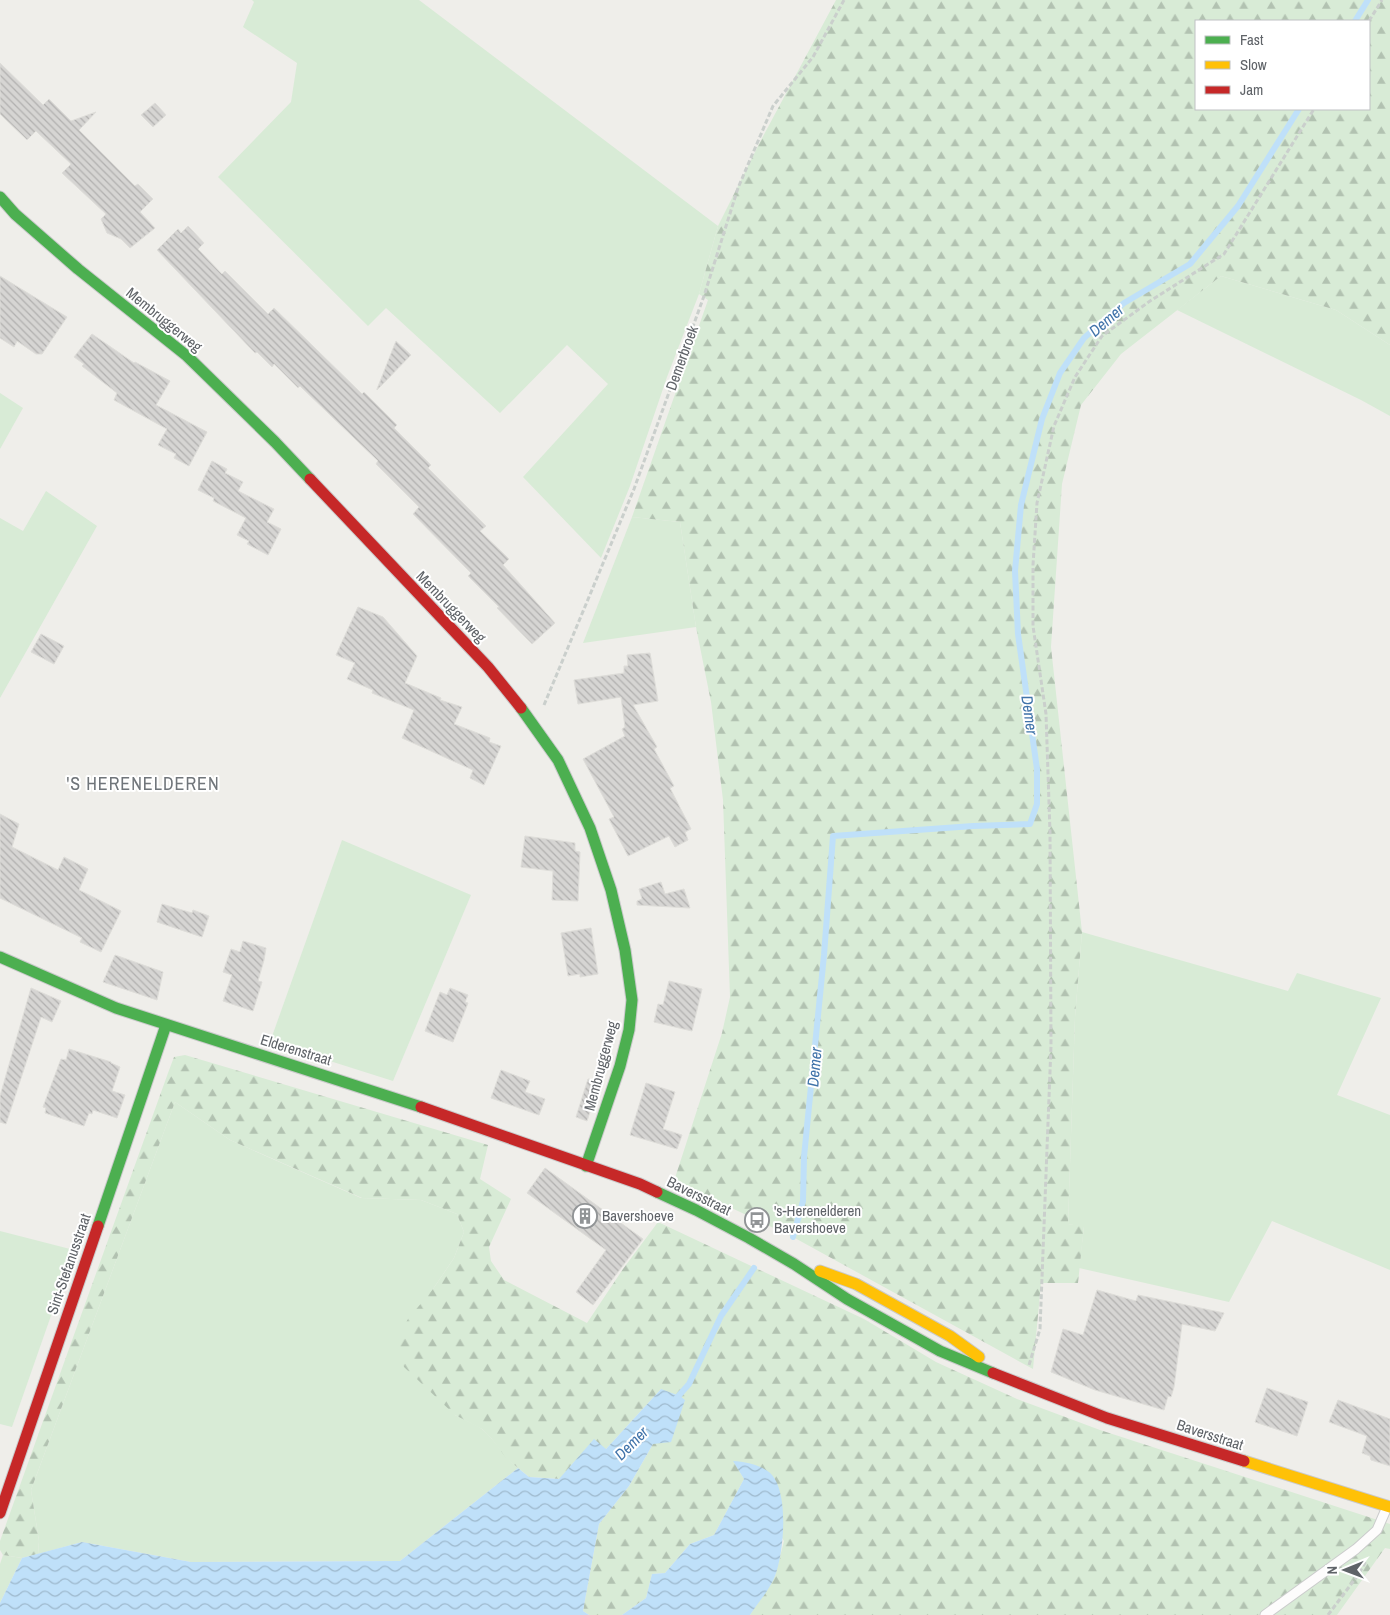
<svg xmlns="http://www.w3.org/2000/svg" width="1390" height="1615" font-family="'Archivo Narrow',sans-serif">
<style>
.grass{fill:#d8ebd6}
.forest{fill:url(#forest-firs);fill-rule:evenodd}
.water{fill:url(#water-waves)}
.lines{fill:none;stroke-linecap:round;stroke-linejoin:round}
.stream{stroke:#bfe0f9;stroke-width:6}
.building{fill:url(#building-back-hatch);stroke:#deddd9}
.lane-casing{stroke:#cbcccc;stroke-width:11}
.fast-casing{stroke:#cacacb;stroke-width:13}
.slow-casing{stroke:#cacacb;stroke-width:13}
.jam-casing{stroke:#cacacb;stroke-width:13}
.path{stroke:#cacfcc;stroke-width:3;stroke-dasharray:5 2.5;stroke-linecap:butt}
.lane{stroke:#fdfcfc;stroke-width:9}
.fast{stroke:#4caf50;stroke-width:11}
.slow{stroke:#ffc107;stroke-width:11}
.jam{stroke:#c62828;stroke-width:11}
.labels{text-anchor:middle;stroke-width:4;stroke-linejoin:round;paint-order:stroke}
.street-label{font-size:15px;fill:#5f6368;stroke:#fff}
.poi-label{font-size:15px;fill:#5f6368;stroke:#fff;text-anchor:start}
.water-label{font-size:16px;font-style:italic;fill:#4174aa;stroke:#fff}
.quarter-label{font-size:18px;letter-spacing:1px;fill:#70757a;stroke:#fff}
</style>
<defs>
<pattern id="forest-firs" width="22" height="20" patternUnits="userSpaceOnUse" patternTransform="scale(1.25)"><rect width="22" height="20" fill="#d8ebd6"/><path d="M5 1l3.5 6h-7zM16 11l3.5 6h-7z" fill="#b2c2b1"/></pattern>
<pattern id="water-waves" width="16" height="10" patternUnits="userSpaceOnUse" patternTransform="scale(1.25)"><rect width="16" height="10" fill="#bfe0f9"/><path d="M0 5q4-4 8 0t8 0" fill="none" stroke="#9eb9cd"/></pattern>
<pattern id="building-back-hatch" width="6" height="6" patternUnits="userSpaceOnUse" patternTransform="scale(1.25)"><rect width="6" height="6" fill="#d6d5d3"/><path d="M-1 5l2 2M0 0l6 6M5-1l2 2" fill="none" stroke="#b1b0af"/></pattern>
</defs>
<rect width="100%" height="100%" fill="#efeeea"/>
<g class="grass">
<path d="M252 0H419L718 226 699 294 667 377 630 486 601 558 523 477 608 384 567 345 500 413 386 308 368 326 218 177 291 102 297 63 243 27 254 2Z"/>
<path d="M1221 276 1336 310 1390 345V416L1361 400 1177 310Z"/>
<path d="M0 393 23 408 0 449Z"/>
<path d="M46 491 97 526 0 698V518L23 531Z"/>
<path d="M632 517 680 522 696 627 583 643Z"/>
<path d="M342 840 471 895 393 1081 270 1042Z"/>
<path d="M1082 932 1288 991 1297 973 1381 998 1337 1095 1390 1115V1270L1272 1221 1229 1302 1079 1268 1084 1227 1068 1224 1075 1017Z"/>
<path d="M175 1102 230 1140 361 1198 421 1200 457 1214 464 1232 454 1258 433 1289 455 1415C464 1420 476 1424 483 1430 497 1442 503 1456 518 1468L400 1561 191 1562 82 1542 38 1554 39 1541 31 1490Z"/>
<path d="M0 1231 74 1250 12 1427 0 1424Z"/>
<path d="M3 1555 22 1558 0 1603V1564Z"/>
</g>
<g class="forest">
<path d="M836 0H1390V345L1336 310 1221 276 1121 354 1081 405 1062 484 1051 647 1082 932 1075 1017 1068 1224 1084 1226 1078 1283H1041L1033 1369 793 1237 674 1181 722 1033 730 997 723 800 711 702 696 627 680 522 632 517 708 300 699 294 718 226 760 142ZM1196 21H1369V109H1196Z"/>
<path d="M185 1055 488 1145 480 1179 511 1199 489 1247 491 1261 504 1280 587 1323 623 1269 658 1222 864 1319 936 1362 1017 1399 1100 1430 1390 1524V1549L1385 1548 1337 1615H750L775 1576 784 1541 733 1461 744 1479 714 1535 690 1544 665 1573 652 1574 646 1598 622 1615H589L583 1611 599 1524 629 1486 653 1444 661 1389 606 1449 574 1462 560 1479 529 1477 507 1459 491 1438 482 1429 455 1415 404 1367 394 1343 408 1319 433 1289 454 1258 464 1232 457 1214 421 1200 362 1198 230 1140 175 1102 31 1490 39 1541 38 1554 22 1558 3 1555 0 1550V1541L168 1073 174 1057Z"/>
</g>
<g class="water">
<path d="M661 1389 680 1396 685 1400 671 1442 653 1444 629 1486 599 1524 583 1611 589 1615H0V1603L22 1558 82 1542 191 1562 400 1561 518 1468 529 1477 559 1479 594 1439 606 1449Z"/>
<path d="M733 1461C746 1462 758 1464 769 1472 790 1489 784 1553 775 1576 770 1589 758 1603 750 1615H622L646 1598 652 1574 665 1573 690 1544 714 1535 744 1479Z"/>
</g>
<g class="lines">
<g class="stream">
<path d="M1355 21 1368 0"/>
<path d="M793 1237 803 1201 804 1157 824 955 833 836 973 826 1030 824 1037 804V769L1018 634 1015 571 1021 505 1042 419 1060 373 1084 338 1124 303 1190 264 1238 206 1299 109"/>
<path d="M674 1401 689 1384 721 1316 754 1268"/>
</g>
</g>
<g class="building">
<path d="M0 63 43 105 49 99 71 121 96 112 79 130 135 186 138 184 153 199 140 212 155 228 130 248 121 239 107 233 101 219 106 214 62 173 71 164 36 131 27 140 0 114Z"/>
<path d="M155 103 166 115 153 127 141 115Z"/>
<path d="M188 226 204 243 198 249 222 274 225 271 268 314 274 308 362 394 364 392 397 425 394 428 431 465 428 468 486 526 480 531 509 559 503 565 555 623 532 644 497 608 499 607 468 576 471 573 413 514 419 507 376 464 378 461 300 386 298 388 274 364 272 367 257 352 255 353 157 250 178 229 181 233Z"/>
<path d="M0 276 67 317 42 354H36L17 341 14 347 0 338Z"/>
<path d="M92 334 134 363 135 362 170 381 156 405 207 432 189 466 174 458 176 454 158 445 167 429 114 400 117 393 82 366 84 364 74 357Z"/>
<path d="M396 341 411 355 377 390V389Z"/>
<path d="M212 461 227 469 225 473 243 482 238 491 274 509 267 522 281 529 268 555 247 544 249 541 237 535 246 518 213 501 214 498 198 490Z"/>
<path d="M358 607 383 617 417 656 405 683 441 698 440 700 462 707 454 724 490 738 489 742 501 746 484 785 470 778 473 770 402 738 414 710 372 693 373 690 347 679 355 663 336 655Z"/>
<path d="M41 634 64 646 54 664 31 652Z"/>
<path d="M650 653 658 701 633 705 657 747 654 749 674 786 670 788 691 829 685 832 688 840 675 847 669 836 628 856 609 819 614 817 583 759 625 736 622 729 625 727 621 697 578 704 574 680 624 673V666H628L627 655Z"/>
<path d="M0 814 19 824 12 847 58 870 64 857 88 869 79 890 121 911 101 952 80 942 82 938 0 898Z"/>
<path d="M525 836 575 843V851L580 852 578 901 552 900 553 871 521 867Z"/>
<path d="M661 882 665 894 684 889 690 908 637 905V901L642 899 639 889Z"/>
<path d="M162 904 192 913 193 910 209 916 202 937 157 922Z"/>
<path d="M591 928 598 974 580 977V974L568 976 561 933Z"/>
<path d="M243 941 266 948 264 960 258 981 262 982 253 1011 223 1001 232 975 223 972 231 949 240 952Z"/>
<path d="M115 955 163 972 157 1000 103 982Z"/>
<path d="M669 981 702 989 692 1031 654 1022 658 1004 663 1005Z"/>
<path d="M31 988 61 1001 52 1022 41 1017 6 1124 0 1122V1096Z"/>
<path d="M450 988 468 995 465 1002 468 1003 453 1042 425 1031 440 992 447 995Z"/>
<path d="M69 1049 111 1062V1063L120 1067 112 1091 125 1095 117 1118 93 1110 92 1114 89 1113 84 1126 45 1113 46 1108 43 1107 61 1059 66 1060Z"/>
<path d="M501 1070 530 1081 525 1092 545 1099 539 1115 491 1098Z"/>
<path d="M588 1079 600 1081 587 1121 576 1117Z"/>
<path d="M646 1083 675 1092 663 1129 682 1135 677 1149 630 1135Z"/>
<path d="M545 1168 643 1239 593 1305 576 1292 606 1250 527 1193Z"/>
<path d="M1097 1290 1136 1301 1138 1295 1224 1313 1215 1331 1182 1324 1174 1387 1171 1397 1168 1396 1164 1410 1095 1390 1051 1372 1063 1329 1083 1335Z"/>
<path d="M1267 1388 1308 1402 1297 1436 1255 1422Z"/>
<path d="M1338 1400 1390 1419V1466L1371 1460 1370 1456 1362 1453 1367 1436 1329 1422Z"/>
</g>
<g class="lines">
<defs>
<path id="lane" d="M1265 1615 1356 1549 1377 1530 1387 1507"/>
<g id="fast">
<path d="M0 197 15 214 78 269 187 356 275 442 310 479"/>
<path d="M521 708 558 760 590 828 611 890 625 950 632 1000 629 1030 620 1066 586 1166"/>
<path d="M0 957 116 1008 421 1107"/>
<path d="M657 1192 696 1210 749 1238 794 1264 847 1299 940 1351 993 1373"/>
<path d="M98 1226 166 1025"/>
</g>
<g id="slow">
<path d="M820 1271 856 1284 950 1336 979 1357"/>
<path d="M1244 1461 1390 1507"/>
</g>
<g id="jam">
<path d="M310 479 488 667 521 708"/>
<path d="M421 1107 640 1184 657 1192"/>
<path d="M993 1373 1107 1418 1244 1461"/>
<path d="M0 1513 98 1226"/>
</g>
</defs>
<use href="#lane" class="lane-casing"/>
<use href="#fast" class="fast-casing"/>
<use href="#slow" class="slow-casing"/>
<use href="#jam" class="jam-casing"/>
<g class="path">
<path d="M1369 21 1382 0"/>
<path d="M544 705 634 489 704 296 738 188 773 106 813 57 844 0"/>
<path d="M1029 1365 1040 1329 1051 1046 1050 832 1046 714 1033 626V565L1037 503 1054 426 1075 377 1102 336 1150 301 1224 254 1314 109"/>
<path d="M1328 1615 1358 1575 1366 1561"/>
</g>
<use href="#lane" class="lane"/>
<use href="#fast" class="fast"/>
<use href="#slow" class="slow"/>
<use href="#jam" class="jam"/>
</g>
<defs>
<symbol id="building-ring" viewBox="-11 -11 22 22"><circle r="9.5" fill="#fff" stroke="#919496" stroke-width="1.5"/><path d="M-4-6H4V6H1V3H-1V6H-4ZM-2.5-4.3h1.7v1.8h-1.7ZM.8-4.3h1.7v1.8H.8ZM-2.5-1h1.7V.8h-1.7ZM.8-1h1.7V.8H.8Z" fill="#919496"/></symbol>
<symbol id="bus-ring" viewBox="-11 -11 22 22"><circle r="9.5" fill="#fff" stroke="#919496" stroke-width="1.5"/><path d="M-5-6H5V4H4V6H2V4H-2V6H-4V4H-5ZM-3.5-4V0h7V-4ZM-3.5 1.2v1.5H-2V1.2ZM2 1.2v1.5H3.5V1.2Z" fill="#919496"/></symbol>
</defs>
<g fill-rule="evenodd">
<use href="#building-ring" x="571" y="1202" width="28" height="28"/>
<use href="#bus-ring" x="743" y="1206" width="28" height="28"/>
</g>
<g class="labels">
<g class="street-label">
<text transform="translate(164 320) rotate(39)" y="5">Membruggerweg</text>
<text transform="translate(682 358) rotate(-70)" y="5">Demerbroek</text>
<text transform="translate(451 607) rotate(46)" y="5">Membruggerweg</text>
<text transform="translate(296 1050) rotate(17)" y="5">Elderenstraat</text>
<text transform="translate(601 1066) rotate(-75)" y="5">Membruggerweg</text>
<text transform="translate(699 1196) rotate(26)" y="5">Baversstraat</text>
<text transform="translate(69 1264) rotate(-71)" y="5">Sint-Stefanusstraat</text>
<text transform="translate(1210 1435) rotate(18)" y="5">Baversstraat</text>
</g>
<g class="poi-label">
<text x="774" y="1216">'s-Herenelderen<tspan x="774" dy="17">Bavershoeve</tspan></text>
<text x="602" y="1221">Bavershoeve</text>
</g>
<g class="water-label">
<text transform="translate(1106 320) rotate(-41)" y="6">Demer</text>
<text transform="translate(1030 715) rotate(82)" y="6">Demer</text>
<text transform="translate(814 1067) rotate(-85)" y="6">Demer</text>
<text transform="translate(631 1443) rotate(-45)" y="6">Demer</text>
</g>
<g class="quarter-label">
<text x="143" y="790">'S HERENELDEREN</text>
</g>
</g>
<rect x="1195" y="20" width="175" height="90" fill="#ffffff" stroke="#bfc1c3"/>
<rect x="1205" y="36" width="25" height="8" fill="#4caf50" stroke="#bfc1c3"/>
<text x="1240" y="45" font-size="15" fill="#5f6368">Fast</text>
<rect x="1205" y="61" width="25" height="8" fill="#ffc107" stroke="#bfc1c3"/>
<text x="1240" y="70" font-size="15" fill="#5f6368">Slow</text>
<rect x="1205" y="86" width="25" height="8" fill="#c62828" stroke="#bfc1c3"/>
<text x="1240" y="95" font-size="15" fill="#5f6368">Jam</text>
<g transform="translate(1345 1570) rotate(269)" stroke="#ffffff" stroke-width="4" paint-order="stroke">
<path d="M0-4L9 19L0 12L-9 19Z" fill="#5f6368"/>
<text y="-8" font-size="14" font-weight="bold" text-anchor="middle" fill="#5f6368">N</text>
</g>
</svg>
